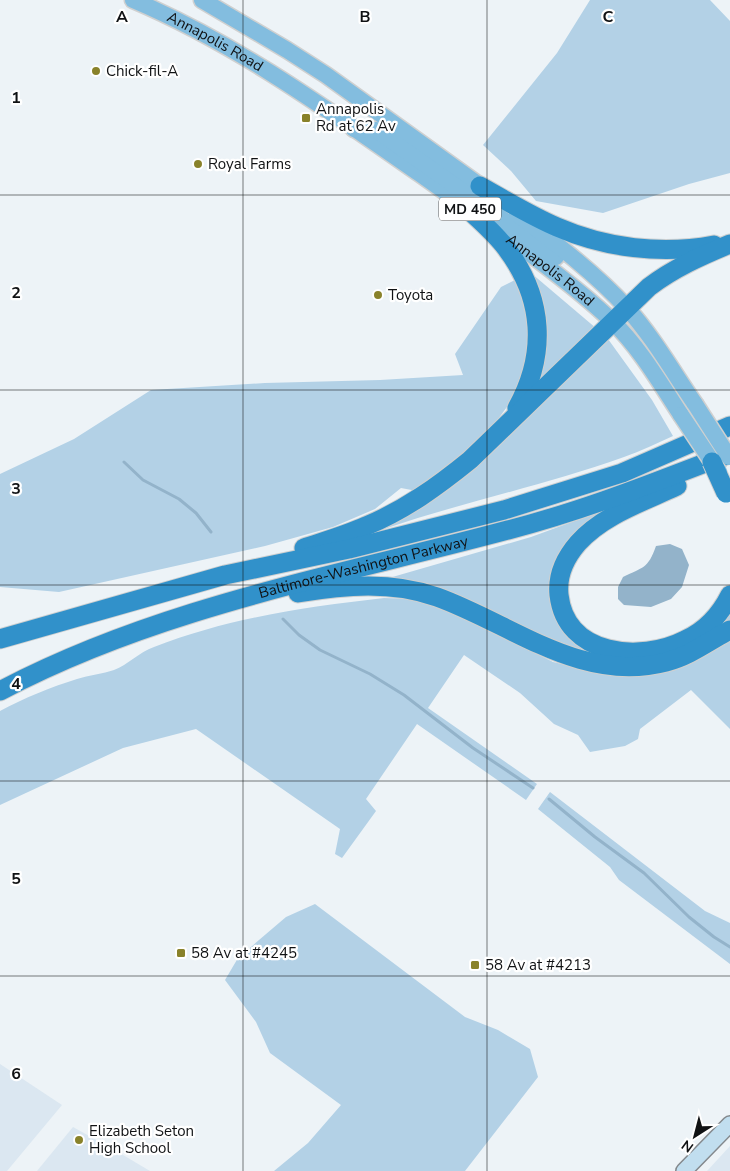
<svg xmlns="http://www.w3.org/2000/svg" width="730" height="1171" font-family="'Nunito Sans',sans-serif">
<style>
.built{fill:#dbe7f1}
.green{fill:#b3d1e6}
.water{fill:#93b3ca}
.lines{fill:none;stroke-linecap:round;stroke-linejoin:round}
.stream{stroke:#93b3ca;stroke-width:3}
.secondary-casing{stroke:#84898d;stroke-width:18}
.primary-casing{stroke:#cfd0d0;stroke-width:19}
.highway-casing{stroke:#cfd0d0;stroke-width:21}
.secondary{stroke:#c1deef;stroke-width:15}
.primary{stroke:#83bddf;stroke-width:16}
.highway{stroke:#3191ca;stroke-width:19}
.primary-bridge-casing{stroke:#cfd0d0;stroke-width:19;stroke-linecap:butt}
.highway-bridge-casing{stroke:#cfd0d0;stroke-width:21;stroke-linecap:butt}
.primary-bridge{stroke:#83bddf;stroke-width:16}
.highway-bridge{stroke:#3191ca;stroke-width:19}
.grid{fill:none;stroke:#101214;stroke-width:1;stroke-opacity:0.55}
.poi-dot{fill:#89822a;stroke:#fff;stroke-width:2}
.labels{text-anchor:middle;stroke-width:4.5;stroke-linejoin:round;paint-order:stroke}
.shield{fill:#fff;stroke:#58595a;stroke-width:1}
.shield-label{font-size:14px;font-weight:bold;fill:#101214}
.street-label{font-size:15px;fill:#101214;stroke:#fff}
.poi-label{font-size:15px;fill:#101214;stroke:#fff;text-anchor:start}
.grid-label{font-size:16px;text-anchor:middle;font-weight:bold;fill:#101214;stroke:#fff;stroke-width:4.5;stroke-linejoin:round;paint-order:stroke}
</style>
<rect width="100%" height="100%" fill="#edf3f7"/>
<g class="built">
<path d="M0 1064 62 1105 7 1171H0Z"/>
<path d="M73 1127 118 1152 150 1171H37Z"/>
<path d="M730 1146V1171H707Z"/>
</g>
<g class="green">
<path d="M590 0H710L730 21V173L689 184 603 213 536 201 511 171 483 145 557 53Z"/>
<path d="M531 273 597 329 530 396Z"/>
<path d="M517 279 532 334 529 359 515 396 493 426 461 457 417 491 401 488 375 509 333 527 265 546 59 592 0 587V474L74 439 151 390 265 383 380 380 463 375 455 354 501 287Z"/>
<path d="M608 339 652 400 673 436C657 443 641 451 624 457 546 485 463 502 384 529L383 525 425 504 459 481Z"/>
<path d="M610 508 611 512 587 528 568 547 558 564 552 583 554 605 564 626 582 645 611 655 667 653 690 644 730 615V622L692 650 668 658 645 662H613L572 654 459 600 389 578 531 537Z"/>
<path d="M384 598 415 599 459 614 553 662 593 671 730 640V729L691 690 640 729 638 739 625 746 590 752 578 735 554 724 520 693 464 655 428 708 537 784 526 800 417 724 366 799 376 811 342 858 335 854 340 829 196 729 123 748 0 805V711C24 698 51 687 77 679 89 675 103 674 114 670 128 665 139 652 154 647 229 618 305 607 384 598Z"/>
<path d="M550 792 705 911 730 923V964L619 880 610 867 538 809Z"/>
<path d="M315 904 465 1017 498 1030 530 1049 538 1077 465 1171H274L308 1143 341 1105 270 1053 256 1022 225 980 238 958 286 917Z"/>
</g>
<path class="water" d="M670 544 682 549 689 565 682 587 671 599 651 607 624 605 618 599V587L623 577C643 567 648 569 656 546Z"/>
<g class="lines">
<g class="stream">
<path d="M124 462 143 480 179 499 196 513 211 532"/>
<path d="M283 619 299 635 320 650 370 674 404 695 473 748 533 788"/>
<path d="M549 799 595 837 644 873 689 917 714 937 730 947"/>
</g>
<defs>
<path id="secondary" d="M684 1171 730 1124"/>
<g id="primary">
<path id="s1" d="M133 0C237 44 328 110 420 174 454 198 488 223 521 247 552 270 584 294 612 321 640 348 660 383 681 415"/>
<path d="M202 0 287 50 326 75 490 193"/>
<path d="M354 129 376 130 556 257"/>
<path d="M517 214C555 243 594 272 627 308 653 337 673 372 695 404"/>
</g>
<g id="highway">
<path d="M480 186C505 200 531 216 557 227 605 248 662 255 714 245"/>
<path d="M466 207C479 220 495 233 506 248 544 298 547 354 517 408"/>
<path d="M677 486C643 502 603 515 578 543 565 558 557 576 559 595 566 656 640 663 685 640 705 631 720 615 730 595"/>
<path d="M304 548C325 541 346 535 366 526 405 510 438 486 470 460L649 287C674 268 701 256 730 244"/>
<path d="M298 593C345 585 392 581 437 597 512 624 581 684 666 662 690 656 709 641 730 630"/>
<path d="M0 639 225 575 349 549 504 510 622 473 730 426"/>
<path id="s2" d="M0 691C159 607 336 576 508 530 583 511 655 482 726 455"/>
</g>
</defs>
<use href="#secondary" class="secondary-casing"/>
<use href="#primary" class="primary-casing"/>
<use href="#highway" class="highway-casing"/>
<use href="#secondary" class="secondary"/>
<use href="#primary" class="primary"/>
<use href="#highway" class="highway"/>
<defs>
<g id="primary-bridge">
<path d="M695 404 729 457"/>
<path d="M681 415 719 472"/>
</g>
<path id="highway-bridge" d="M712 462 726 493"/>
</defs>
<use href="#primary-bridge" class="primary-bridge-casing"/>
<use href="#highway-bridge" class="highway-bridge-casing"/>
<use href="#primary-bridge" class="primary-bridge"/>
<use href="#highway-bridge" class="highway-bridge"/>
</g>
<path class="grid" d="M243 0V1171M487 0V1171M0 195H730M0 390H730M0 585H730M0 781H730M0 976H730"/>
<g class="poi-dot">
<circle cx="96" cy="71" r="5"/>
<rect x="301" y="113" width="10" height="10" rx="2.5"/>
<circle cx="198" cy="164" r="5"/>
<circle cx="378" cy="295" r="5"/>
<rect x="176" y="948" width="10" height="10" rx="2.5"/>
<rect x="470" y="960" width="10" height="10" rx="2.5"/>
<circle cx="79" cy="1140" r="5"/>
</g>
<g class="labels">
<rect class="shield" x="439" y="197.5" width="62" height="23" rx="4"/>
<g class="shield-label">
<text x="470" y="214">MD 450</text>
</g>
<g class="street-label">
<text dy="5" stroke="none"><textPath href="#s1" startOffset="92">Annapolis Road</textPath></text>
<text dy="5" stroke="none"><textPath href="#s1" startOffset="498">Annapolis Road</textPath></text>
<text dy="5" stroke="none"><textPath href="#s2" startOffset="385">Baltimore-Washington Parkway</textPath></text>
</g>
<g class="poi-label">
<text x="106" y="76">Chick-fil-A</text>
<text x="316" y="114">Annapolis<tspan x="316" dy="17">Rd at 62 Av</tspan></text>
<text x="208" y="169">Royal Farms</text>
<text x="388" y="300">Toyota</text>
<text x="191" y="958">58 Av at #4245</text>
<text x="485" y="970">58 Av at #4213</text>
<text x="89" y="1136">Elizabeth Seton<tspan x="89" dy="17">High School</tspan></text>
</g>
</g>
<g class="grid-label">
<text x="122" y="22">A</text>
<text x="365" y="22">B</text>
<text x="608" y="22">C</text>
<text x="16" y="103">1</text>
<text x="16" y="298">2</text>
<text x="16" y="494">3</text>
<text x="16" y="689">4</text>
<text x="16" y="884">5</text>
<text x="16" y="1079">6</text>
</g>
<g transform="translate(695 1136) rotate(216)" stroke="#ffffff" stroke-width="4" paint-order="stroke">
<path d="M0-4L9 19L0 12L-9 19Z" fill="#101214"/>
<text y="-8" font-size="14" font-weight="bold" text-anchor="middle" fill="#101214">N</text>
</g>
</svg>
